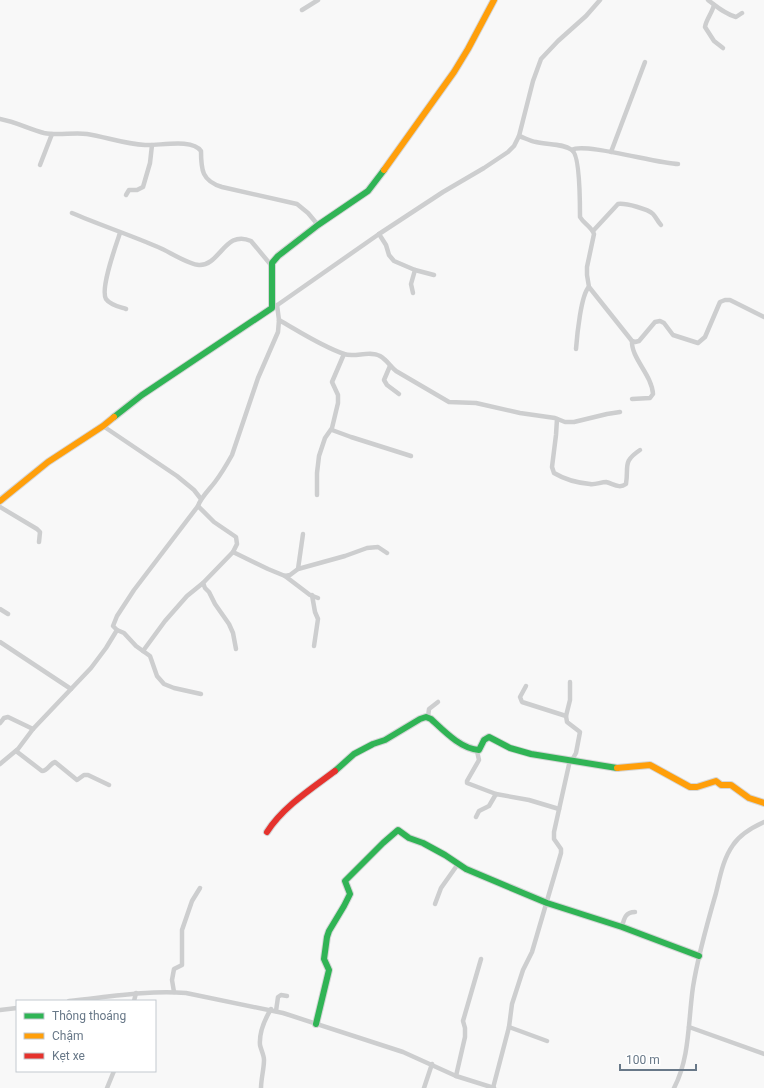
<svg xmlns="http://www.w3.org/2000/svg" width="764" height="1088" font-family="Roboto,sans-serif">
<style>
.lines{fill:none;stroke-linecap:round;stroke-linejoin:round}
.fast-casing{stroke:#d5d6d7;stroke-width:8}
.slow-casing{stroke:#d5d6d7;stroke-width:8}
.jam-casing{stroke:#d5d6d7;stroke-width:8}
.street{stroke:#cdcecf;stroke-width:4.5}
.fast{stroke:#30b455;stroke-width:6}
.slow{stroke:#ff9f0a;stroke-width:6}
.jam{stroke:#e5322d;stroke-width:6}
</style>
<rect width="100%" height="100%" fill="#f8f8f8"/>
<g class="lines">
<defs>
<g id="fast">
<path d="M114 417 142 395 272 308V263L278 256 318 225 368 191 384 170"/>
<path d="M335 771 354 754 373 744 385 740 420 719 426 717 431 719C444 731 461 749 479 750L484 740 489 737 510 748 531 754 617 768"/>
<path d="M316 1024 329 970 324 959 327 937 329 931 344 906 350 894 345 881 383 843 398 830 409 838 423 843 445 855 466 869 547 903 622 927 699 956"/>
</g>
<g id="slow">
<path d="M384 170 454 72 468 49 494 0"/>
<path d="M0 501 48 462 103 426 114 417"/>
<path d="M617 768 650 765 690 787H697L716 781 721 785H731L749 798 764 803"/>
</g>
<path id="jam" d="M267 832C283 807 311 789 335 771"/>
</defs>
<use href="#fast" class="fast-casing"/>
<use href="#slow" class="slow-casing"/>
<use href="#jam" class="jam-casing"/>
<g class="street">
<path d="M708 0C717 7 725 14 736 17L742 13"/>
<path d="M714 5C712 13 706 20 705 27L714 41 723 48"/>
<path d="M302 10 318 0"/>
<path d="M0 119C16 122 29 129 44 133 58 136 73 132 87 134 106 137 125 144 145 145 159 146 192 138 201 151 201 170 202 181 222 187L297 204 308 213 318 225"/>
<path d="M519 136C525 138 530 141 536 142 548 145 562 143 572 150 580 155 580 206 580 217 584 224 591 226 594 234L587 267V275L589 287 632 341 635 342 639 341 655 322 660 321 664 323 673 335 698 343 705 337 720 302 725 300H730L764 317"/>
<path d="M572 150C583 142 659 164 678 164"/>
<path d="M611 152 645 62"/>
<path d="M40 165 52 134"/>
<path d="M126 195 129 190H137L143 187 150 163 152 145"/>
<path d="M72 213C100 225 130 235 158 247 168 251 189 265 199 265 220 266 225 229 251 241L271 265"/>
<path d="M593 231 618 204C626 203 648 209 653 214 656 217 658 222 661 225"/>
<path d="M120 233C116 245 100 289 106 299 110 305 120 307 126 309"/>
<path d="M379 234 386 245 389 255 394 261 415 270 434 275"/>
<path d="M413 293 411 284 415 270"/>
<path d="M276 306 379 234 443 192 484 168 508 152 514 146 519 136 533 81 541 59 558 41 586 16 600 0"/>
<path d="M279 320C300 332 321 346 344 354 355 358 369 350 380 356 387 360 390 366 396 371L449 402 476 403 520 413 555 418 565 422H574L607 414 620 412"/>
<path d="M632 341C631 358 652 375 653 394L650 398 632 399"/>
<path d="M576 349C577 336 581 294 589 287"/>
<path d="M390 366 384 380 387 385 399 394"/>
<path d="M557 419 556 435 552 467 554 473C564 479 579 483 590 484 595 485 601 482 606 482 614 484 619 489 626 484 629 466 622 462 640 450"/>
<path d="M103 426 177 476 194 490 201 499"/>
<path d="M332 430 351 437 411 456"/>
<path d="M317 495V473L319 456 325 438 332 428 338 403V395L332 382 344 354"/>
<path d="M0 507 37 529 40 532 39 542"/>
<path d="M233 552 268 569 285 576 290 575 298 569 345 556 367 548 378 547 387 553"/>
<path d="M298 569 303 534"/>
<path d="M285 576 310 595 318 598"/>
<path d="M203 583 205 588 209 592 215 604 229 624 233 633 236 649"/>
<path d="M312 595 315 612 318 619 314 646"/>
<path d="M0 609 8 614"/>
<path d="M117 630 124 633 136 646 150 656 157 676 164 684 174 688 201 694"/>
<path d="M0 642 71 689"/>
<path d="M143 651 165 621 187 596 203 583 233 552 237 544 236 537 214 522 198 506"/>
<path d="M526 686 520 697 522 702 566 716 567 722 580 732 576 753 572 760"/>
<path d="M566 716 570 700V682"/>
<path d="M428 717 429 709 438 702"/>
<path d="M0 723 4 718 8 717 33 729"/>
<path d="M16 751 42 771C48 771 49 764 55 762L77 780 84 775H88L109 785"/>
<path d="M477 751 479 760 467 781V783L496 794"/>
<path d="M0 764 18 749 33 729 91 668 106 648 117 630 113 626 117 616 134 590 198 506C201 497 209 490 215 482 221 474 227 464 232 455L258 378 278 332 279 320 277 305"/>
<path d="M476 817 479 811 489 806 496 794 529 800 559 809"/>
<path d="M435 904 441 888 458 864"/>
<path d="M622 927C624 919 625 912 635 912"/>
<path d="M174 992 172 980 174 969 182 965V930L192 901 200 888"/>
<path d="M69 1001C108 997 147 990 186 993L283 1013 403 1052 456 1076 494 1088"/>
<path d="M134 1001 136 993"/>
<path d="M0 1010 17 1008"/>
<path d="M276 1011 278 997 281 995 287 996"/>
<path d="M509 1027 547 1041"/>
<path d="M689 1027 764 1054"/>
<path d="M456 1076 465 1037V1028L463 1021 481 959"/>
<path d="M107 1088 114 1071"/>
<path d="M261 1088C261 1079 264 1069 264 1060 264 1055 261 1050 260 1045 259 1033 265 1019 271 1009"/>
<path d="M424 1088 432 1064"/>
<path d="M493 1088 509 1027 512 1004 523 970 532 952 561 853V849L554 839V832L570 760"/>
<path d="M674 1088C690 1058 688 1021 693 987 698 955 707 924 716 893 720 877 723 859 733 845 740 834 753 827 764 822"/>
</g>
<use href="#fast" class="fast"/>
<use href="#slow" class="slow"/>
<use href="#jam" class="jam"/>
</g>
<rect x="16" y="1000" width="140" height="72" fill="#ffffff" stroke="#c3c9cf"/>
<rect x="24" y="1013" width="20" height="6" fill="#30b455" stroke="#c3c9cf"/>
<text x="52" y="1020" font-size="12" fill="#687888">Thông thoáng</text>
<rect x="24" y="1033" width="20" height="6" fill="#ff9f0a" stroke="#c3c9cf"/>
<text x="52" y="1040" font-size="12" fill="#687888">Chậm</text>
<rect x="24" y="1053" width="20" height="6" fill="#e5322d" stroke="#c3c9cf"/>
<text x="52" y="1060" font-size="12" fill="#687888">Kẹt xe</text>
<path d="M620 1064v6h76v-6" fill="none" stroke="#687888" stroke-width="2"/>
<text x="626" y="1064" font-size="12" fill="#687888" stroke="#ffffff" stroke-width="3" paint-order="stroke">100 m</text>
</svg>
